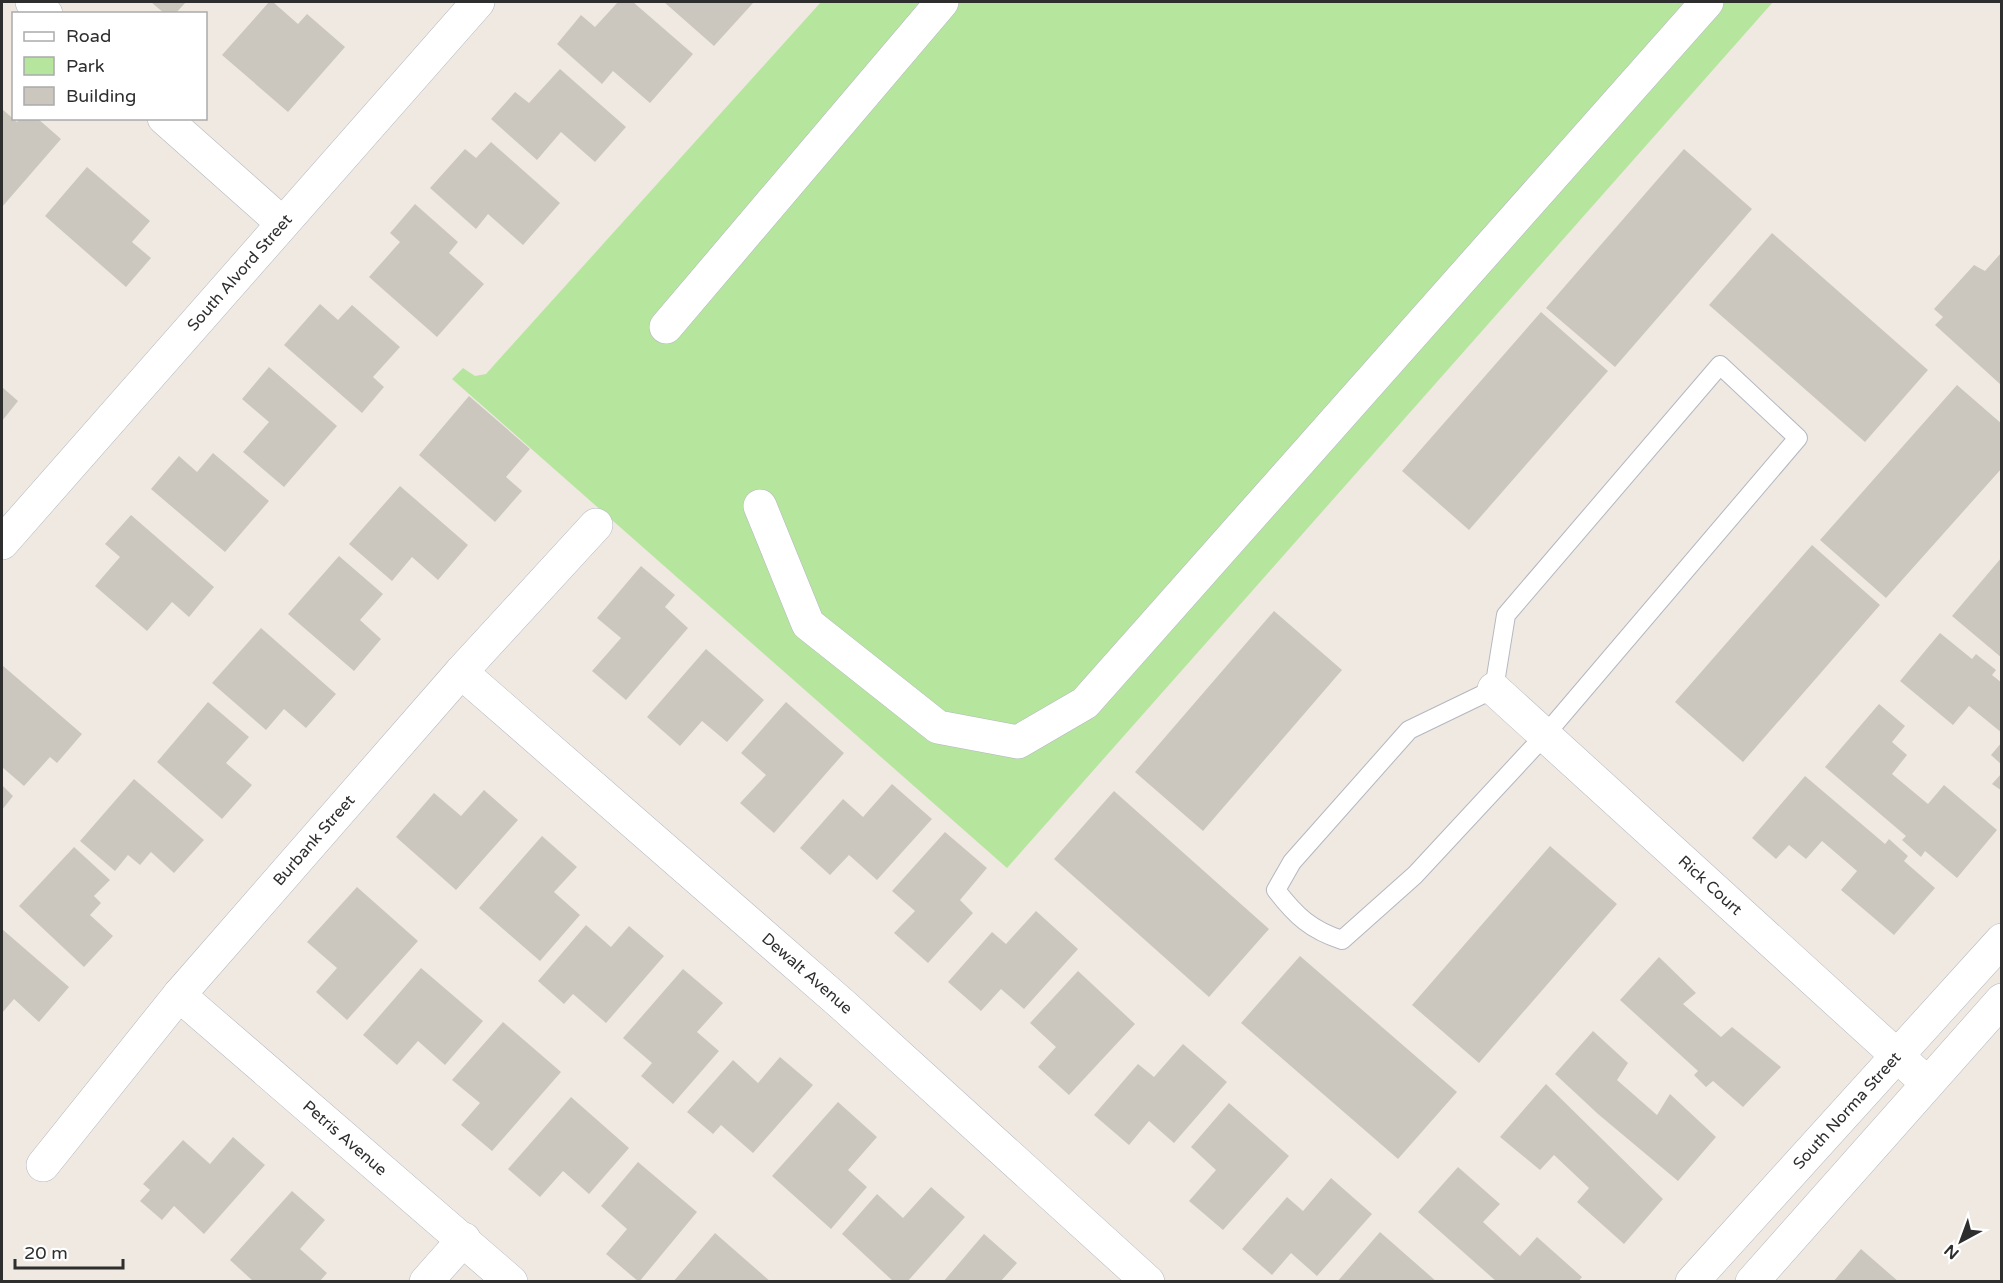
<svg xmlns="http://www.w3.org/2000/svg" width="2003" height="1283" font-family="'Varela Round',sans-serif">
<rect width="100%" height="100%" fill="#efe9e1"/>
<!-- green -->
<path fill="#b6e59e" d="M821,2H1773L1007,868L452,379L463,368L475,376L486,374Z"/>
<!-- building -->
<path fill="#cbc7bf" d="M151,2H186L175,14H165Z
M269,2H273L298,24L307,14L345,47L288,112L222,55Z
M618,2H633L693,54L650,103L613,71L602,84L557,44L581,15L595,27Z
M664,2H754L714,46Z
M560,69L626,127L595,162L561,132L537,160L491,119L515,92L529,103Z
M2,109L17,122L20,118H37L61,139L2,207Z
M491,142L560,203L523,245L488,214L476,229L430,188L465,149L476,158Z
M1684,149L1752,209L1615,367L1546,308Z
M87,167L150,221L132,242L151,258L126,287L45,216Z
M415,204L458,242L449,253L484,284L437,337L369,277L400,242L390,233Z
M1772,233L1928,370L1865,442L1709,305Z
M2002,252V382L2000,384L1935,325L1943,317L1934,309L1974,265L1985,271Z
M320,304L338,320L352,305L400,347L373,377L384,387L362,413L284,345Z
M1541,312L1608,371L1469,530L1402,471Z
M269,367L337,426L284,487L243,452L269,422L242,399Z
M1957,385L2002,424V468L1886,598L1820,540Z
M2,387L18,401L2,421Z
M469,396L530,449L506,477L522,491L495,522L419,455Z
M213,453L269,501L225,552L151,489L179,456L197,472Z
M400,486L468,545L438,580L412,557L392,581L349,544Z
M131,515L214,587L189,617L172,602L147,631L95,586L120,557L105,544Z
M1812,545L1880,605L1743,762L1675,702Z
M339,556L383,594L360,620L381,639L354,671L288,614Z
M2002,557V658L1952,616Z
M641,566L675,595L665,607L688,628L626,700L592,671L621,638L597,618Z
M1274,611L1342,670L1203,831L1135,772Z
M261,628L336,694L306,728L284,709L266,730L212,683Z
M1940,633L1972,659L1976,654L1996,670L1992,675L2002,683V733L1969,706L1953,725L1900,681Z
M706,649L764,700L727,742L702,721L680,746L647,717Z
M2,665L82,734L57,763L50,757L24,786L2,767Z
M208,702L249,737L226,763L252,785L222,819L157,762Z
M786,702L844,753L774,833L740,803L766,775L741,753Z
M1879,704L1905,726L1892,742L1907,755L1892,774L1928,804L1944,785L1997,830L1957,878L1925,851L1921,857L1902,840L1906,836L1825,767Z
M2002,742V765L1991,755Z
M2002,773V791L1992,784Z
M1805,776L1885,844L1889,839L1908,856L1904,861L1935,888L1894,935L1841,890L1857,871L1822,841L1806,859L1789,845L1776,859L1752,838Z
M134,779L204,840L174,873L151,852L140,865L128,855L115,871L80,841Z
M892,784L932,819L877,880L849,855L830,875L800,848L843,799L863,817Z
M2,785L13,796L2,810Z
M484,790L518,820L456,890L396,837L434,793L461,816Z
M1114,791L1269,929L1209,997L1054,859Z
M945,832L987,868L960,900L973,913L928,963L894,933L915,911L892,891Z
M542,836L577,867L554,892L580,915L540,961L479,908Z
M1550,846L1617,904L1479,1063L1412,1005Z
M74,847L110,880L94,896L101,903L90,915L113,936L84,967L19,906Z
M357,887L418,941L347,1020L316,992L337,968L307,942Z
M1036,911L1078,949L1024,1009L1001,989L981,1011L948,982L992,932L1006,944Z
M586,925L611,947L629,926L664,956L606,1023L573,994L564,1004L538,981Z
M2,929L69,987L39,1022L14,999L2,1013Z
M1300,956L1457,1092L1398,1159L1241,1023Z
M1659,957L1696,993L1683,1004L1721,1037L1732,1027L1781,1067L1743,1107L1713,1081L1706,1087L1694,1075L1698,1071L1620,1000Z
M421,968L483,1021L445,1065L418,1041L397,1065L363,1035Z
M683,969L723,1003L697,1032L719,1051L673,1104L641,1076L652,1063L623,1038Z
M1078,971L1135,1024L1069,1095L1038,1067L1056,1047L1030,1023Z
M503,1022L561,1072L492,1151L461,1125L480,1103L452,1080Z
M1593,1031L1628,1063L1617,1080L1657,1115L1670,1094L1716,1137L1678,1181L1598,1114L1555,1074Z
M1183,1044L1227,1082L1174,1143L1149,1121L1129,1145L1094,1115L1138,1064L1154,1077Z
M780,1057L813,1085L753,1153L721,1125L713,1134L687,1112L733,1060L758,1083Z
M1546,1084L1663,1199L1624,1244L1577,1202L1589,1188L1554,1155L1540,1170L1500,1137Z
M571,1097L629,1148L589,1194L563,1171L540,1197L508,1169Z
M838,1102L877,1137L848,1170L867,1187L831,1229L772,1176Z
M1229,1103L1289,1156L1223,1230L1189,1201L1216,1170L1191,1147Z
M233,1137L265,1165L204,1234L174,1206L162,1220L140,1201L150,1190L143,1184L183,1140L210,1164Z
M638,1162L697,1212L639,1282L606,1254L627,1229L601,1206Z
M1458,1167L1500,1204L1483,1222L1520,1256L1537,1237L1582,1277L1578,1282H1497L1418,1212Z
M1331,1178L1372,1214L1317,1276L1291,1253L1272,1275L1242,1249L1287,1197L1303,1211Z
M931,1187L965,1217L907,1282H894L842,1234L877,1194L903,1218Z
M292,1191L325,1220L300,1249L327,1273L319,1282H254L230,1260Z
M1380,1232L1437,1282H1337Z
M715,1233L771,1282H673Z
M984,1234L1017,1263L1000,1282H943Z
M1861,1249L1899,1282H1833Z"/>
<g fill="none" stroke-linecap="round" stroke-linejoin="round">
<!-- service casing -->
<g stroke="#b4b7c1" stroke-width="20">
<path id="service" d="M1720,365L1798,438L1545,735L1415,875L1342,940C1311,930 1296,916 1276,890L1292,862L1409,730L1494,689L1506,615Z"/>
</g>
<!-- minor casing -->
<g stroke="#b4b7c1" stroke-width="34">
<g id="minor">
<path d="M32,2L46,14"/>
<path d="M164,118L281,222"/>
<path d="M666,327L942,2"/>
<path d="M760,506L808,624L938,727L1018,742L1085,703L1707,2"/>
<path id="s1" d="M2,543L478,2"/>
<path id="s2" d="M461,672L843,1005L1148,1282"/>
<path id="s3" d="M1494,689L1927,1083"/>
<path id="s4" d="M179,995L511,1282"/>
<path id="s5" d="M43,1165L179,995L461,672L596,525"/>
<path d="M426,1282L464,1239"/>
</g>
</g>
<!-- tertiary casing -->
<g stroke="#b4b7c1" stroke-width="34">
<g id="tertiary">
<path id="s6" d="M1692,1282L2002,940"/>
<path d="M1752,1282L2002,1000"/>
</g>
</g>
<!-- service -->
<use href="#service" stroke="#fff" stroke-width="18"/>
<!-- minor -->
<use href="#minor" stroke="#fff" stroke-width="33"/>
<!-- tertiary -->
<use href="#tertiary" stroke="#fff" stroke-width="33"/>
</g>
<g text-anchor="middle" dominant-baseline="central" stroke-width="6" stroke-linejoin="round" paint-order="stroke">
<!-- street labels -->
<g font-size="16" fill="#2e2e2e" stroke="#fff">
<text stroke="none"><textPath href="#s1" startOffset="360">South Alvord Street</textPath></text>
<text stroke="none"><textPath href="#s5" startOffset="423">Burbank Street</textPath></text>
<text stroke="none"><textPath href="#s3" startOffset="292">Rick Court</textPath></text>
<text stroke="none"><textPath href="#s2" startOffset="459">Dewalt Avenue</textPath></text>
<text stroke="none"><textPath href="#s6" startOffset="231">South Norma Street</textPath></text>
<text stroke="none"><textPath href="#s4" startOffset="219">Petris Avenue</textPath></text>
</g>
</g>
<!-- border -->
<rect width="2003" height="1283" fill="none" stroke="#2e2e2e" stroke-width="6"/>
<!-- legend -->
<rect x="12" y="12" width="195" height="108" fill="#ffffff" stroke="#ababab" stroke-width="1.5"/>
<rect x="24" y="32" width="30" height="9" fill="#ffffff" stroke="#ababab" stroke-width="1.5"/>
<text x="66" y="42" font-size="18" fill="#2e2e2e">Road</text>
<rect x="24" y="57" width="30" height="18" fill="#b6e59e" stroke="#ababab" stroke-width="1.5"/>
<text x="66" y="72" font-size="18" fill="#2e2e2e">Park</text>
<rect x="24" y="87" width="30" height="18" fill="#cbc7bf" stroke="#ababab" stroke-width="1.5"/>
<text x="66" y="102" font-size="18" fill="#2e2e2e">Building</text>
<!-- north arrow -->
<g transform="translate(1961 1241) rotate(221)" stroke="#ffffff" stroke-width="4.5" paint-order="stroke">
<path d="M0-4.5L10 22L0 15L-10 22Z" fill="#2e2e2e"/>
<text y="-9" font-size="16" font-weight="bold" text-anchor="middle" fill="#2e2e2e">N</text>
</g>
<!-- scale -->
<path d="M15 1259v9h108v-9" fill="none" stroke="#2e2e2e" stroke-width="3"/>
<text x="24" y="1259" font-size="18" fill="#2e2e2e" stroke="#ffffff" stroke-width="4.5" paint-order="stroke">20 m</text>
</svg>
